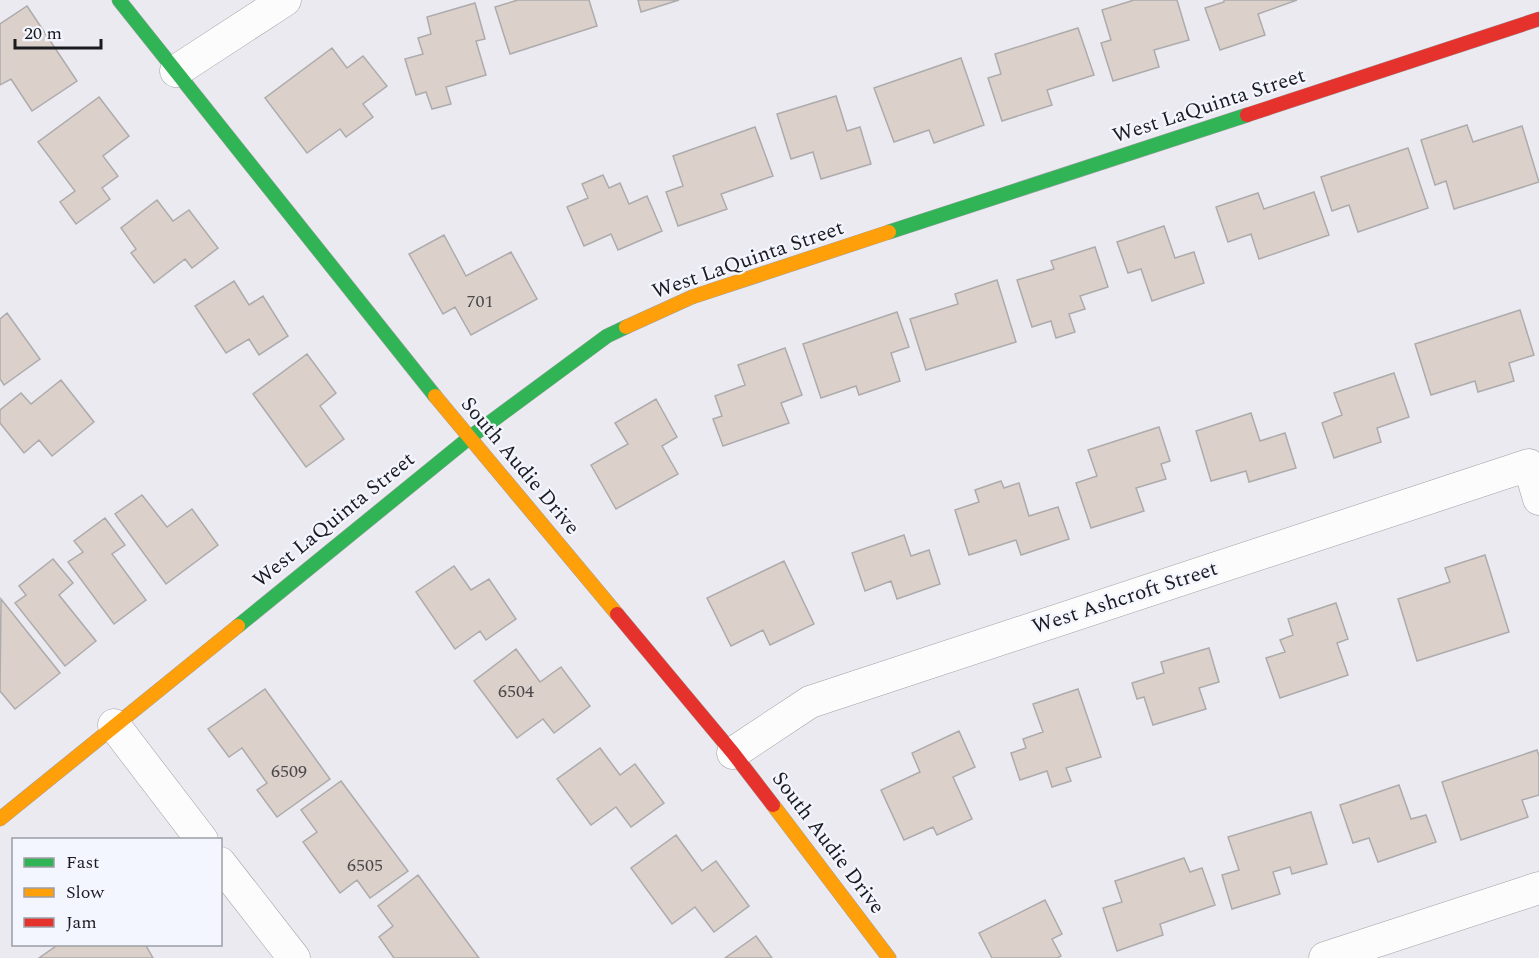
<svg xmlns="http://www.w3.org/2000/svg" width="1539" height="958" font-family="Spectral,serif">
<rect width="100%" height="100%" fill="#eaeaf0"/>
<!-- building -->
<path fill="#dbd0ca" stroke="#adabac" stroke-width="1.5" d="M518,0H589L597,26L510,54L495,7Z
M638,0H679L641,12Z
M1134,0H1177L1189,40L1154,50L1159,67L1113,81L1101,43L1111,40L1102,10Z
M1224,0H1297L1258,14L1265,35L1220,50L1205,8L1224,2Z
M475,3L485,39L476,41L486,75L446,87L451,104L432,109L426,92L416,95L405,59L423,54L418,38L431,34L427,17Z
M27,6L77,81L32,111L11,79L0,85V24Z
M1078,28L1094,75L1047,90L1052,105L1002,121L988,78L1001,74L995,54Z
M332,48L347,68L363,56L387,86L363,104L373,117L346,137L340,129L307,153L265,98Z
M961,58L984,125L934,143L929,130L894,142L874,88Z
M836,96L847,131L860,127L871,164L821,179L813,152L791,159L777,114Z
M99,97L129,136L103,156L118,176L102,188L110,199L76,224L60,202L75,191L38,142Z
M1467,125L1473,142L1522,126L1539,182L1454,209L1446,181L1435,185L1421,140Z
M755,127L773,176L721,194L727,209L678,226L666,192L683,186L673,156Z
M1408,148L1428,208L1358,232L1349,205L1332,211L1321,177Z
M603,175L609,188L620,183L629,204L647,196L662,231L618,250L611,234L584,246L567,207L588,198L582,184Z
M1314,192L1329,235L1259,259L1251,234L1228,242L1216,207L1258,193L1264,209Z
M157,200L173,221L189,210L218,248L192,268L185,259L154,283L131,253L136,249L121,228Z
M1164,226L1175,258L1194,252L1204,283L1152,301L1141,269L1128,273L1117,242Z
M444,235L466,276L511,252L537,299L471,335L455,307L443,314L409,254Z
M1095,247L1108,287L1080,296L1085,309L1069,314L1075,332L1056,338L1051,321L1032,327L1017,280L1054,269L1051,261Z
M997,280L1016,342L926,370L910,319L958,304L955,294Z
M234,281L249,305L263,296L288,336L259,355L249,339L226,353L195,306Z
M1520,310L1534,355L1509,363L1514,381L1478,392L1475,381L1431,395L1415,344Z
M897,312L909,347L891,353L900,381L859,395L856,386L821,398L803,344Z
M7,313L40,359L4,385L0,379V319Z
M785,348L802,395L781,403L789,423L723,446L713,419L722,416L715,396L745,385L738,365Z
M307,354L336,393L320,406L344,439L306,467L253,394Z
M1394,373L1409,417L1377,428L1381,442L1334,458L1322,423L1342,415L1334,393Z
M61,380L94,422L52,456L39,440L24,453L0,423V410L21,393L31,404Z
M656,399L677,437L662,446L678,474L616,509L591,465L628,444L615,423Z
M1251,413L1260,441L1285,433L1296,468L1249,482L1246,471L1211,481L1196,431Z
M1159,427L1170,461L1161,464L1166,479L1136,488L1144,511L1091,528L1076,483L1097,476L1088,450Z
M1001,481L1004,488L1019,483L1029,516L1058,507L1069,539L1021,555L1016,540L969,555L955,510L979,502L975,490Z
M142,495L167,527L192,509L218,545L166,584L115,514Z
M105,518L125,545L112,554L146,600L114,624L68,562L83,552L74,541Z
M904,535L911,556L929,550L940,584L897,599L891,581L865,591L852,553Z
M1485,555L1509,632L1417,661L1398,599L1450,582L1445,568Z
M53,559L73,583L59,595L96,641L65,666L15,603L26,595L19,586Z
M784,561L814,624L770,645L763,630L731,646L707,598Z
M454,566L471,590L489,579L516,619L486,640L480,631L455,649L416,592Z
M1,599L60,673L15,709L0,691Z
M1336,603L1348,639L1337,643L1348,675L1280,698L1266,658L1285,652L1280,640L1293,635L1288,619Z
M1209,648L1219,682L1199,688L1206,709L1153,725L1144,697L1137,699L1132,683L1164,673L1161,662Z
M516,649L540,682L561,667L590,706L554,733L543,719L517,738L474,681Z
M265,689L330,779L277,817L257,790L267,783L242,748L229,757L208,729Z
M1078,689L1101,757L1066,768L1071,781L1052,787L1047,771L1020,780L1011,753L1026,748L1023,739L1043,732L1033,704Z
M959,731L975,767L953,777L972,819L937,835L933,827L904,840L881,790L920,772L912,753Z
M600,748L620,775L635,764L664,803L631,827L616,807L591,825L557,779Z
M1537,750L1539,756V795L1522,800L1528,817L1461,840L1442,782Z
M341,781L408,871L370,898L357,880L340,893L303,842L317,832L301,810Z
M1399,785L1411,819L1426,815L1436,842L1378,862L1369,838L1353,843L1340,805Z
M1311,812L1327,864L1292,874L1290,867L1273,872L1280,894L1232,909L1222,875L1239,870L1228,837Z
M676,835L702,871L716,861L749,906L714,932L695,907L672,924L631,868Z
M1184,858L1190,872L1202,868L1215,905L1160,924L1163,935L1117,951L1103,908L1122,902L1115,881Z
M418,875L479,958H394L379,937L393,926L378,906Z
M1045,900L1062,934L1052,939L1061,956L1057,958H992L979,933Z
M756,936L772,958H725Z
M59,944H145L153,958H39Z"/>
<g fill="none" stroke-linecap="round" stroke-linejoin="round">
<!-- street casing -->
<g stroke="#9fa0a4" stroke-width="33">
<path id="street" d="M176,71L285,0
M114,725L202,840
M733,753L810,702L1529,465L1539,499
M220,863L294,958
M1325,958L1539,888"/>
</g>
<!-- fast casing -->
<g stroke="#9fa0a4" stroke-width="15">
<path id="fast" d="M119,0L435,396
M889,232L1247,115
M238,626L469,438L607,336L626,327"/>
</g>
<!-- slow casing -->
<g stroke="#9fa0a4" stroke-width="15">
<path id="slow" d="M626,327L692,297L889,232
M435,396L617,614
M773,805L889,958
M0,819L238,626"/>
</g>
<!-- jam casing -->
<g stroke="#9fa0a4" stroke-width="15">
<path id="jam" d="M1247,115L1539,19
M617,614L733,753L773,805"/>
</g>
<!-- street -->
<use href="#street" stroke="#fcfcfd" stroke-width="32"/>
<!-- fast -->
<use href="#fast" stroke="#30b455" stroke-width="14"/>
<!-- slow -->
<use href="#slow" stroke="#ff9f0a" stroke-width="14"/>
<!-- jam -->
<use href="#jam" stroke="#e5322d" stroke-width="14"/>
</g>
<g text-anchor="middle" dominant-baseline="central" stroke-width="4.5" stroke-linejoin="round" paint-order="stroke">
<!-- number labels -->
<g font-size="18" fill="#4a484a">
<text x="480" y="301">701</text>
<text x="516" y="691">6504</text>
<text x="289" y="771">6509</text>
<text x="365" y="865">6505</text>
</g>
<!-- street labels -->
<g font-size="21" fill="#1a1b1f" stroke="#f4f6ff">
<text transform="translate(1209 106) rotate(-18)">West LaQuinta Street</text>
<text transform="translate(748 260) rotate(-19)">West LaQuinta Street</text>
<text transform="translate(520 466) rotate(50)">South Audie Drive</text>
<text transform="translate(334 520) rotate(-39)">West LaQuinta Street</text>
<text transform="translate(1125 598) rotate(-18)">West Ashcroft Street</text>
<text transform="translate(828 843) rotate(53)">South Audie Drive</text>
</g>
</g>
<!-- legend -->
<rect x="12" y="838" width="210" height="108" fill="#f4f6ff" stroke="#9d9ea5" stroke-width="1.5"/>
<rect x="24" y="858" width="30" height="9" fill="#30b455" stroke="#9d9ea5" stroke-width="1.5"/>
<text x="66" y="868" font-size="18" fill="#1a1b1f">Fast</text>
<rect x="24" y="888" width="30" height="9" fill="#ff9f0a" stroke="#9d9ea5" stroke-width="1.5"/>
<text x="66" y="898" font-size="18" fill="#1a1b1f">Slow</text>
<rect x="24" y="918" width="30" height="9" fill="#e5322d" stroke="#9d9ea5" stroke-width="1.5"/>
<text x="66" y="928" font-size="18" fill="#1a1b1f">Jam</text>
<!-- scale -->
<path d="M15 39v9h86v-9" fill="none" stroke="#1a1b1f" stroke-width="3"/>
<text x="24" y="39" font-size="18" fill="#1a1b1f" stroke="#f4f6ff" stroke-width="4.5" paint-order="stroke">20 m</text>
</svg>
